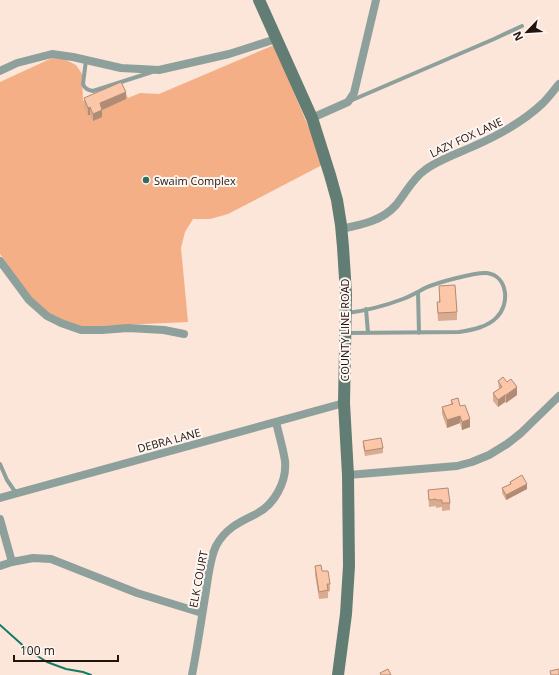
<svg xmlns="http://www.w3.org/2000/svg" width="559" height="675" font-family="'Open Sans',sans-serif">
<rect width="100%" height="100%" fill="#fce5d9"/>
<!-- green -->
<path fill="#f4af86" d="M274,45L324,164L228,214L210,219H193L185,232L181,248L188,322L79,327L54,319L30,298L0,254V82L52,58L64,59L76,65L82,74L83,101H89L123,86L128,98L140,93L159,94Z"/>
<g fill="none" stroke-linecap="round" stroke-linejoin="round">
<!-- stream -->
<path stroke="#117c66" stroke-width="2" d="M0,625L28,650L47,662L66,669L83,672L91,675"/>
<!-- lane -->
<path stroke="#8ea09b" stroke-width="4" d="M86,60L83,84C85,89 88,90 93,91L152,72
M350,101L494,39L522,26
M418,292L419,333
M366,309L368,333
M347,313C364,311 387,305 403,299C411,296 418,292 425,288C436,283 475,272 487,273C508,276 510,304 497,317C488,327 472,330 459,332L347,333
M0,464L7,480L16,493"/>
<!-- street -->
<path stroke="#8ea09b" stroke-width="8" d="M0,71L17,63L52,54L73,57L121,68L159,70L229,54L276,39
M312,118L348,102L354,93L376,0
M341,229C361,225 382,221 396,205C406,193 412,179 425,170C438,160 459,153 474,146C499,135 523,122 543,103C549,97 554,90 559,84
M0,261L29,300L47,316L61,323L81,330H102L128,328L164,330L184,334
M348,475L457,466L472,462L489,455L507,444L521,433L559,396
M0,498L344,403
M0,519L12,562L0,566
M12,562L33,558L51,559L137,593L202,613
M192,675C197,649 201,623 205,597C208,580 209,561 216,546C225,529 239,522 256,514C274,505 287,482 285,461C283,448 279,435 276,422"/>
<!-- secondary -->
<path stroke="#617d74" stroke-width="12" d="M259,0L312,118L330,175L337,200L341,225L343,247L346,294L344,403L348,475L349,566L346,614L338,675"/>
</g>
<!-- wall -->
<path fill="#d9ab90" d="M84,98L126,99L102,109V117L93,121L90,115H88L84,106Z
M439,286L457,312V320L438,321L437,302H439Z
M498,381L517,395L506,403L505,402L498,407L493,401V393L499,389Z
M451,400L460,406L470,427L462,430L460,423L447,428L442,414V407L451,404Z
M363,441L383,448V453L365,456L363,446Z
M510,482L527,489L506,500L502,493V488L510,484Z
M428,490L450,503V510L442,511V507L436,508V506L429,507Z
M315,566L322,571L330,584V591L328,592V598L319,599L315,574Z"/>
<!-- shaded-wall -->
<path fill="#b08b76" d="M126,92V99L100,111V103Z
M90,107V115H88V108Z
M102,110V117L93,121V114Z
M517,387V395L506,403V395Z
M505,395V402L498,407V400Z
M460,416V423L447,428V420Z
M470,419V427L462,430V422Z
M527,484V489L506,500V495Z"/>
<!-- building -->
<path fill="#fcc7a8" stroke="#b08b76" d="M121,82L126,92L100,103L102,110L93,114L90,107L88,108L84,98Z
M455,285L457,312L438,313L437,302H440L439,286Z
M503,377L507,382L511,379L517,387L506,395H505L498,400L493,393L502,387L498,381Z
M458,398L460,406L465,405L470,419L462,422L460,416L447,420L442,407L453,404L451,400Z
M381,438L383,448L365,451L363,441Z
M522,475L527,484L506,495L502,488L511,484L510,482Z
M448,488L450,503H442V500H436V499L429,500L428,490Z
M321,565L322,571H328L330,584H327L328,590L319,592L315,566Z
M388,669L391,675H381L380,673Z
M559,669V675H551L550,671Z"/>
<!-- markers -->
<circle fill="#2c6d5d" stroke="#fef6f2" stroke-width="1.5" cx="146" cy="180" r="4"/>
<g text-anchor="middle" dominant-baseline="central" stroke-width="4" stroke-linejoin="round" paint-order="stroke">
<!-- street labels -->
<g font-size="11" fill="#21140d" stroke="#fef6f2">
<text transform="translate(466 137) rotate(-25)">LAZY FOX LANE</text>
<text transform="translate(344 330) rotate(-90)">COUNTY LINE ROAD</text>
<text transform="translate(169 440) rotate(-15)">DEBRA LANE</text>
<text transform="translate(198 579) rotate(-79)">ELK COURT</text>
</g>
<!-- poi labels -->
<g font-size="11" fill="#21140d" stroke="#fef6f2" text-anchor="start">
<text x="154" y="180">Swaim Complex</text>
</g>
</g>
<!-- north arrow -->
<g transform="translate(527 32) rotate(245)" stroke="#fef6f2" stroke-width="3" paint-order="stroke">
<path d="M0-3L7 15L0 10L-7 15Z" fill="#21140d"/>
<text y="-6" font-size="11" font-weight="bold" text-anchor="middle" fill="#21140d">N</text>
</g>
<!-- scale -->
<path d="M14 655v6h104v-6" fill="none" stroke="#21140d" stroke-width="2"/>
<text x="20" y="655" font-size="12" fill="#21140d" stroke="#fef6f2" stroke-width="3" paint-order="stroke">100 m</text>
</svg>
